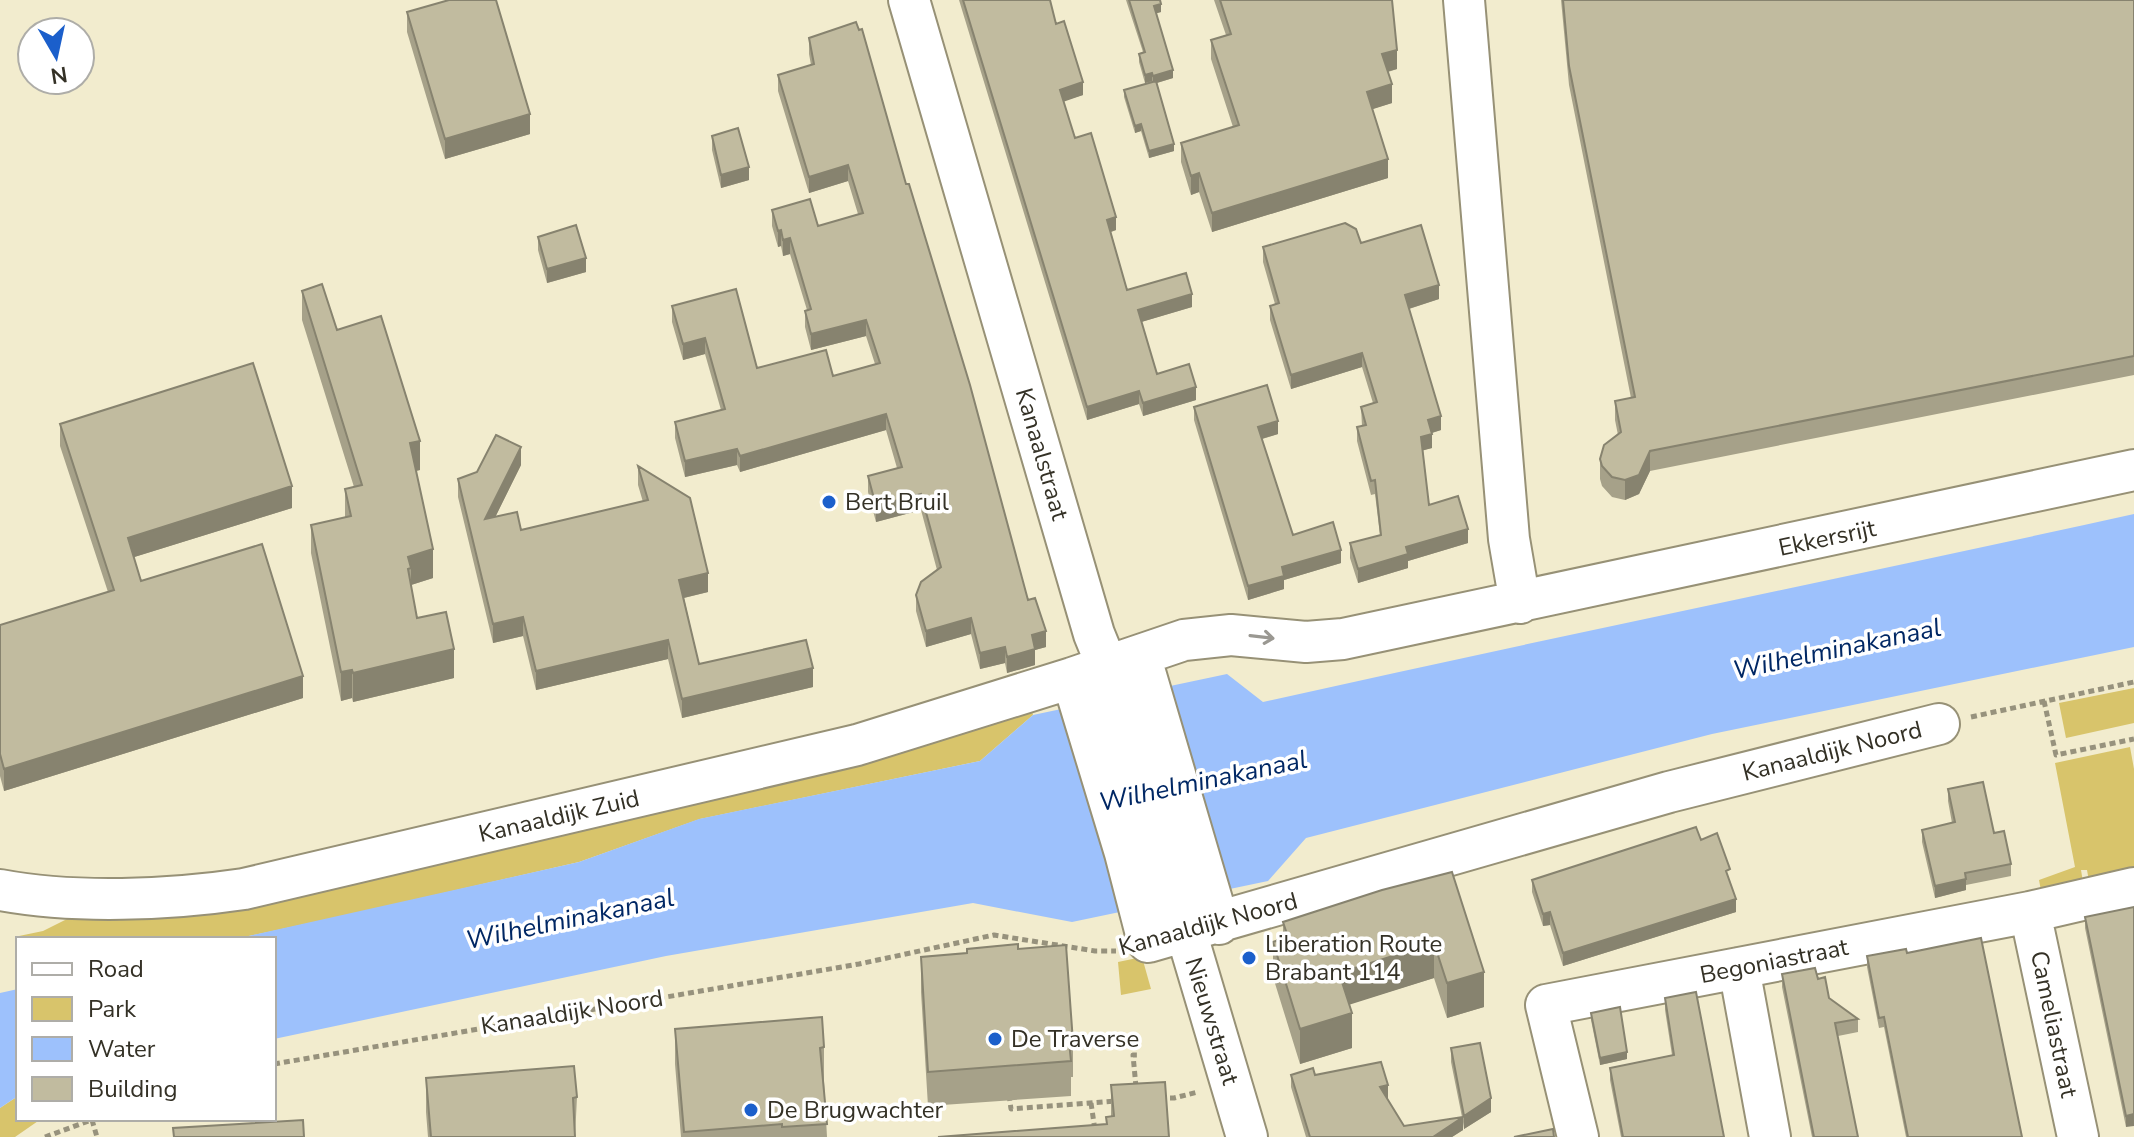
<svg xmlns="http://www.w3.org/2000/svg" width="2134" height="1137" font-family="'Nunito Sans',sans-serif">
<rect width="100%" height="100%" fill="#f2ecce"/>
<!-- green -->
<path fill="#d8c46b" d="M2134,688V723L2066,738L2059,703Z
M1029,699L1033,715L980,761L700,819L579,862L352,914L235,939H19V936L43,931L71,917Z
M2130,747L2134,769V878L2090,887L2087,870H2081L2084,888L2042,896L2039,880L2075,867L2055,763Z
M1142,957L1151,989L1121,995L1118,962Z
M18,1096V1119H41L15,1137H0V1108Z"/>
<!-- water -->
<path fill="#9dc1fc" d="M2134,514V647L1712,734L1306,838L1268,881L1072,922L973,903L666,956L274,1039V939H235L579,862L699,819L980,761L1033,715L1227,674L1263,702C1553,637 1844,578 2134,514Z
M18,989V1096L0,1108V993Z"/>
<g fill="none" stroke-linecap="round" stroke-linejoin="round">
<!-- minor casing -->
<g stroke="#979176" stroke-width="44">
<path id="minor" d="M909,0L1094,634L1107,666L1247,1137
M1464,0L1509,539L1520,603
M1140,655L1219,924
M1072,678L1125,853L1148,942L1669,792L1939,724
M0,890C74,904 170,900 244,889L857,745L1072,678L1184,640L1231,635L1306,642L1343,639L2134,470
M2030,912L2078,1137
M1739,968L1770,1137
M1578,1137L1546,1005L2030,912L2134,888"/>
</g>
<!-- path -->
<path stroke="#97927d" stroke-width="5" stroke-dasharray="6 4" stroke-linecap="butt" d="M2044,701L2056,755L2134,739
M1971,717L2134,682
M274,1064L859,964L994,935L1095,951H1116
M1136,1087L1133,1055H1140
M1009,1095L1011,1109L1115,1101
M1160,1098H1174L1198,1092
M1091,1103L1096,1137
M92,1120L97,1137
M45,1137L94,1119"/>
<!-- minor -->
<use href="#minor" stroke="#fff" stroke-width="40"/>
</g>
<!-- wall -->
<path fill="#a6a189" d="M959,0H1050L1056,24L1083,95L1063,101L1075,138L1116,230L1111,232L1127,290L1192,307L1141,322L1157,374L1196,400L1143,416L1139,404L1087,420Z
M1126,0H1160L1161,12L1156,13L1173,78L1157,83L1174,151L1149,158L1141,131L1135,133L1124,97V90L1153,82L1145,83L1139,62V54L1143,52Z
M1214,0H1392L1397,69L1388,72L1392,103L1372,109L1388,178L1212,232L1199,192L1191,195L1181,162V143L1233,127L1211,59V40L1226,35Z
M1561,0H2134V375L1650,471L1639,494L1625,500L1612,497L1602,486L1600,479V459L1618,435L1615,420V401L1631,398L1569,85Z
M407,12L530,134L445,159L407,32Z
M809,38L1046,647L1035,650V665L1007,673L1005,663L980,669L971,634L926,647L916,611V595L937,570L921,510L876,522L868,492V476L897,468L886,430L740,472L737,465L685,477L675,438V422L721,410L705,354L683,360L672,322V306L757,368L833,376L875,364L866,336L811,350L805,327V311L807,310L790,254L783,256L781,246L778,247L772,226V210L818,226L858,214L848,181L809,193L778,91V75L811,65L809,54Z
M712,136L749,180L721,188L712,150Z
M538,237L586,272L547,283L538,250Z
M1361,243L1439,299L1409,309L1441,430L1432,433V448L1423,450L1429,505L1468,543L1408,561V568L1358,583L1350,558V543L1380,535L1375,494L1371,495L1357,441V427L1362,426L1361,407L1373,403L1362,367L1291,389L1270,320V306L1275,304L1263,262V247Z
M302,291L337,330L420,470L416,471L433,578L411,585L417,618L454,678L353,702L352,698L341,701L311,553V525L345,518V489L354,487L302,320Z
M1194,407L1278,434L1262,439L1293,535L1341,563L1284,580V589L1248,600L1194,420Z
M60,424L292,508L134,557L141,581L303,698L4,791L0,776V625L108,592L60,446Z
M521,465L495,517L521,530L643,502L638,485V466L708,592L684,598L699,664L813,687L682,718L668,659L536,690L523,636L493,643L458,497V479Z
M1948,789L1994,833L2011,864V876L1966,885V890L1935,898L1922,842V830L1952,823L1948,801Z
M1701,840L1730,881L1736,912L1563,966L1550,925L1543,926L1532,892V880Z
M1452,872L1484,1007L1447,1018L1434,978L1349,1004L1352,1048L1300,1064L1273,977V942L1283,938V922Z
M2134,907L2126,1127L2085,928V917Z
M1018,949L1073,1042V1077H1071V1096L928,1106L921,992V957Z
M1907,953L2022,1137H1906L1884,1027L1879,1028L1867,967V956Z
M1782,974L1818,979L1829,998L1858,1019V1032L1838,1036L1858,1137H1812L1782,987Z
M1665,998L1724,1137H1621L1610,1080V1068L1672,1055L1665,1010Z
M1591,1013L1627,1059L1600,1065L1591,1020Z
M675,1029L824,1047V1082L827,1137H681L675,1064Z
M1451,1048L1491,1112L1464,1129L1463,1122V1130L1452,1137H1306L1291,1087V1075H1315L1388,1098H1386L1404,1126L1462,1117L1451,1062Z
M426,1078L577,1097L575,1137H428L426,1112Z
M1111,1085L1169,1137L1106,1124L1111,1116Z"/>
<!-- shaded-wall -->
<path fill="#87836f" d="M1161,4V12L1154,14V6Z
M1397,50V69L1382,73V54Z
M1173,70V78L1153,84V76Z
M1152,73V81L1145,83V75Z
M1083,82V95L1060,103V90Z
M1392,84V103L1367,111V92Z
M530,114V134L445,159V139Z
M1141,124V131L1135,133V126Z
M1174,144V151L1149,158V151Z
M1388,159V178L1212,232V213Z
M848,165V181L809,193V177Z
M749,167V180L721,188V175Z
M1199,173V192L1191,195V176Z
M1116,217V230L1107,233V220Z
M781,230V246L778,247V231Z
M790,238V254L783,256V240Z
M586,258V272L547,283V269Z
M1439,285V299L1405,310V295Z
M1192,294V307L1138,323V310Z
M866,320V336L811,350V334Z
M705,338V354L683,360V344Z
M1362,353V367L1291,389V375Z
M1196,387V400L1143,416V403Z
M1139,391V404L1087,420V407Z
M886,414V430L740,472V456Z
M1441,416V430L1428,434V420Z
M1278,421V434L1258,440V427Z
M1432,434V448L1421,451V437Z
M420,441V470L410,472V443Z
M521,447V465L485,538V519Z
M737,449V465L685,477V461Z
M1650,451V471L1639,494L1625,500V480Z
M292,486V508L128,559V538Z
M921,494V510L876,522V506Z
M1468,529V543L1408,561V568L1358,583V569L1406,547Z
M433,549V578L411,585V568L408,557Z
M1341,550V563L1284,580V589L1248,600V586L1282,567Z
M708,573V592L679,599V580Z
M523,617V636L493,643V624Z
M971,618V634L926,647V631Z
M1046,631V647L1035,650V665L1007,673V657L1032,635Z
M668,640V659L536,690V671Z
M1005,647V663L980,669V653Z
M454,649V678L353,702V673Z
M813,668V687L682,718V699Z
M352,670V698L341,701V672Z
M303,676V698L4,791V769Z
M1966,879V890L1935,898V886Z
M1736,899V912L1563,966V953Z
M1550,912V925L1543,926V914Z
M1434,943V978L1339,1008V973Z
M1484,972V1007L1447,1018V983Z
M1352,1013V1048L1300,1064V1029Z
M1627,1052V1059L1600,1065V1058Z
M1388,1085V1098L1380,1100V1087Z
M1491,1098V1112L1464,1129V1116Z
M2134,1114V1126L2126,1127V1116Z
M1463,1117V1130L1452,1137H1433Z"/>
<!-- building -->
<path fill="#c1bb9f" stroke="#87836f" stroke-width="2" d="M449,0H496L530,114L445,139L407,12Z
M963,0H1050L1056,24L1064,21L1083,82L1060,90L1075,138L1091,133L1116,217L1107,220L1127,290L1186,273L1192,294L1138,310L1157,374L1189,364L1196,387L1143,403L1139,391L1087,407Z
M1129,0H1160L1161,4L1154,6L1173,70L1153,76L1152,73L1145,75L1139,54L1145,52Z
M1220,0H1392L1397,50L1382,54L1392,84L1367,92L1388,159L1212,213L1199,173L1191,176L1181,143L1239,125L1211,40L1231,34Z
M1563,0H2134V356L1650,451L1639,475L1625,480L1612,477L1602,466L1600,459L1604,445L1621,432L1615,401L1635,397L1569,66Z
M856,22L859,30L862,29L906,184H909L970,385L1028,600L1035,598L1046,631L1032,635L1035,649L1007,657L1005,647L980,653L971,618L926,631L916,595L921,582L941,567L921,494L876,506L868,476L902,467L886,414L740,456L737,449L685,461L675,422L725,409L705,338L683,344L672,306L736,289L757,368L826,350L833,376L880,363L866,320L811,334L805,311L811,309L790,238L783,240L781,230L778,231L772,210L810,199L818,226L863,213L848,165L809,177L778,75L814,64L809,38Z
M1156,81L1174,144L1149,151L1141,124L1135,126L1124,90Z
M738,128L749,167L721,175L712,136Z
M1345,223L1356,229L1361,243L1421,225L1439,285L1405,295L1441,416L1428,420L1432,434L1421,437L1429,505L1458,496L1468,529L1406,547L1408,554L1358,569L1350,543L1381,535L1375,480L1371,481L1357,427L1366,425L1361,407L1377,402L1362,353L1291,375L1270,306L1279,303L1263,247Z
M576,225L586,258L547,269L538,237Z
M322,284L337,330L381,316L420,441L410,443L433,549L408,557L411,568L408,569L417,618L446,612L454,649L353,673L352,670L341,672L311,525L351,516L345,489L362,485L302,291Z
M253,363L292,486L128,538L141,581L262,544L303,676L4,769L0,754V625L114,590L60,424Z
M1267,385L1278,421L1258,427L1293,535L1333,522L1341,550L1282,567L1284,576L1248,586L1194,407Z
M496,435L521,447L485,519L517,512L521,530L648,500L638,466L690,498L708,573L679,580L699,664L806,640L813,668L682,699L668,640L536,671L523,617L493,624L458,479L477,472Z
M1983,782L1994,833L2004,831L2011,864L1965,873L1966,879L1935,886L1922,830L1955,822L1948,789Z
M1696,827L1701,840L1717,833L1730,869L1726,871L1736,899L1563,953L1550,912L1543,914L1532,880Z
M1452,872L1484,972L1447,983L1434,943L1339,973L1352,1013L1300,1029L1273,942L1288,937L1283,922L1382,890Z
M2134,907V1114L2126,1116L2085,917Z
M1981,938L2022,1137H1908L1884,1017L1879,1018L1867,956L1906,949L1907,953Z
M1018,944V949L1066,945L1073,1042H1069L1071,1061L928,1072L921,957L967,953V949Z
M1815,968L1818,979L1825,977L1829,998L1858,1019L1835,1023L1858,1137H1814L1782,974Z
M1696,992L1724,1137H1623L1610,1068L1674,1055L1665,998Z
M1620,1007L1627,1052L1600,1058L1591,1013Z
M822,1017L824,1047L820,1048L827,1124L782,1127V1124L684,1132L675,1029Z
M1480,1043L1491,1098L1464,1116L1451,1048Z
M1381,1062L1388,1085L1380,1087L1404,1126L1463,1117L1433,1137H1310L1291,1075L1313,1068L1315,1075Z
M574,1066L577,1097L573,1098L575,1137H431L426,1078Z
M1165,1082L1169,1137H938L1107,1124L1106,1117L1114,1116L1111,1085Z
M303,1120L304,1137H174L173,1128Z
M1553,1129L1554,1137H1514Z"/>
<!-- one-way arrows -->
<defs><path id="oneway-shaft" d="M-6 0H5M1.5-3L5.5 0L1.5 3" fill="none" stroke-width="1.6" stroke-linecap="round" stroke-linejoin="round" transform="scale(2)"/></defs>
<use stroke="#9a9892" href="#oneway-shaft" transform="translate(1262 637) rotate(7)"/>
<!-- markers -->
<g fill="#1b5fcb" stroke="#fff" stroke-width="3">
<circle cx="829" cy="502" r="8"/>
<circle cx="1249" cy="958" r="8"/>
<circle cx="995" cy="1039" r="8"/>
<circle cx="751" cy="1110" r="8"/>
</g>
<g text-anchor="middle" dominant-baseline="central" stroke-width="7" stroke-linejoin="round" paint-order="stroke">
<!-- street labels -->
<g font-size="24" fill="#343126" stroke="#fff">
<text transform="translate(1042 454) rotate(74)">Kanaalstraat</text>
<text transform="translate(1827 538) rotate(-12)">Ekkersrijt</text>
<text transform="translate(1832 751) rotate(-14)">Kanaaldijk Noord</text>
<text transform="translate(559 816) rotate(-13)">Kanaaldijk Zuid</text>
<text transform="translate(1208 924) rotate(-15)">Kanaaldijk Noord</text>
<text transform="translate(1774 961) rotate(-11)">Begoniastraat</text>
<text transform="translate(572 1012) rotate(-9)">Kanaaldijk Noord</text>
<text transform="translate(1212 1021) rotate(73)">Nieuwstraat</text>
<text transform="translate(2054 1024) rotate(78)">Cameliastraat</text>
</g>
<!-- poi labels -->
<g font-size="24" fill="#343126" stroke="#fff" text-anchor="start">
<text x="845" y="502">Bert Bruil</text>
<text x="1265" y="944">Liberation Route<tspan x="1265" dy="28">Brabant 114</tspan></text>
<text x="1011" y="1039">De Traverse</text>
<text x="767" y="1110">De Brugwachter</text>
</g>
<!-- water labels -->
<g font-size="26" font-style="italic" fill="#002764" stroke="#fff">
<text transform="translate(1837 649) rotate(-12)">Wilhelminakanaal</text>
<text transform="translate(1203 781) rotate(-12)">Wilhelminakanaal</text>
<text transform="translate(570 919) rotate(-12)">Wilhelminakanaal</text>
</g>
</g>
<!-- legend -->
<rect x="16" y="937" width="260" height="184" fill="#ffffff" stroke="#aeada8" stroke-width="2"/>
<rect x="32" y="963" width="40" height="12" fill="#ffffff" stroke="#aeada8" stroke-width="2"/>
<text x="88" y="977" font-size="24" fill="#343126">Road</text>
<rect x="32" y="997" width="40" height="24" fill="#d8c46b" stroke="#aeada8" stroke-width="2"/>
<text x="88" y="1017" font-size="24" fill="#343126">Park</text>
<rect x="32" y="1037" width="40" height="24" fill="#9dc1fc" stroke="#aeada8" stroke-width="2"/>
<text x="88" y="1057" font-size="24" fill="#343126">Water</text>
<rect x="32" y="1077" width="40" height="24" fill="#c1bb9f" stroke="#aeada8" stroke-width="2"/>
<text x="88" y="1097" font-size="24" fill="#343126">Building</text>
<!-- north arrow -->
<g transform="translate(56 56) rotate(171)"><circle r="38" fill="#ffffff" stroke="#aeada8" stroke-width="2"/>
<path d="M0-6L14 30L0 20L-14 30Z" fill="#1b5fcb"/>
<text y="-12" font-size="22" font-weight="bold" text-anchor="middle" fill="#343126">N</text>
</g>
</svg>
